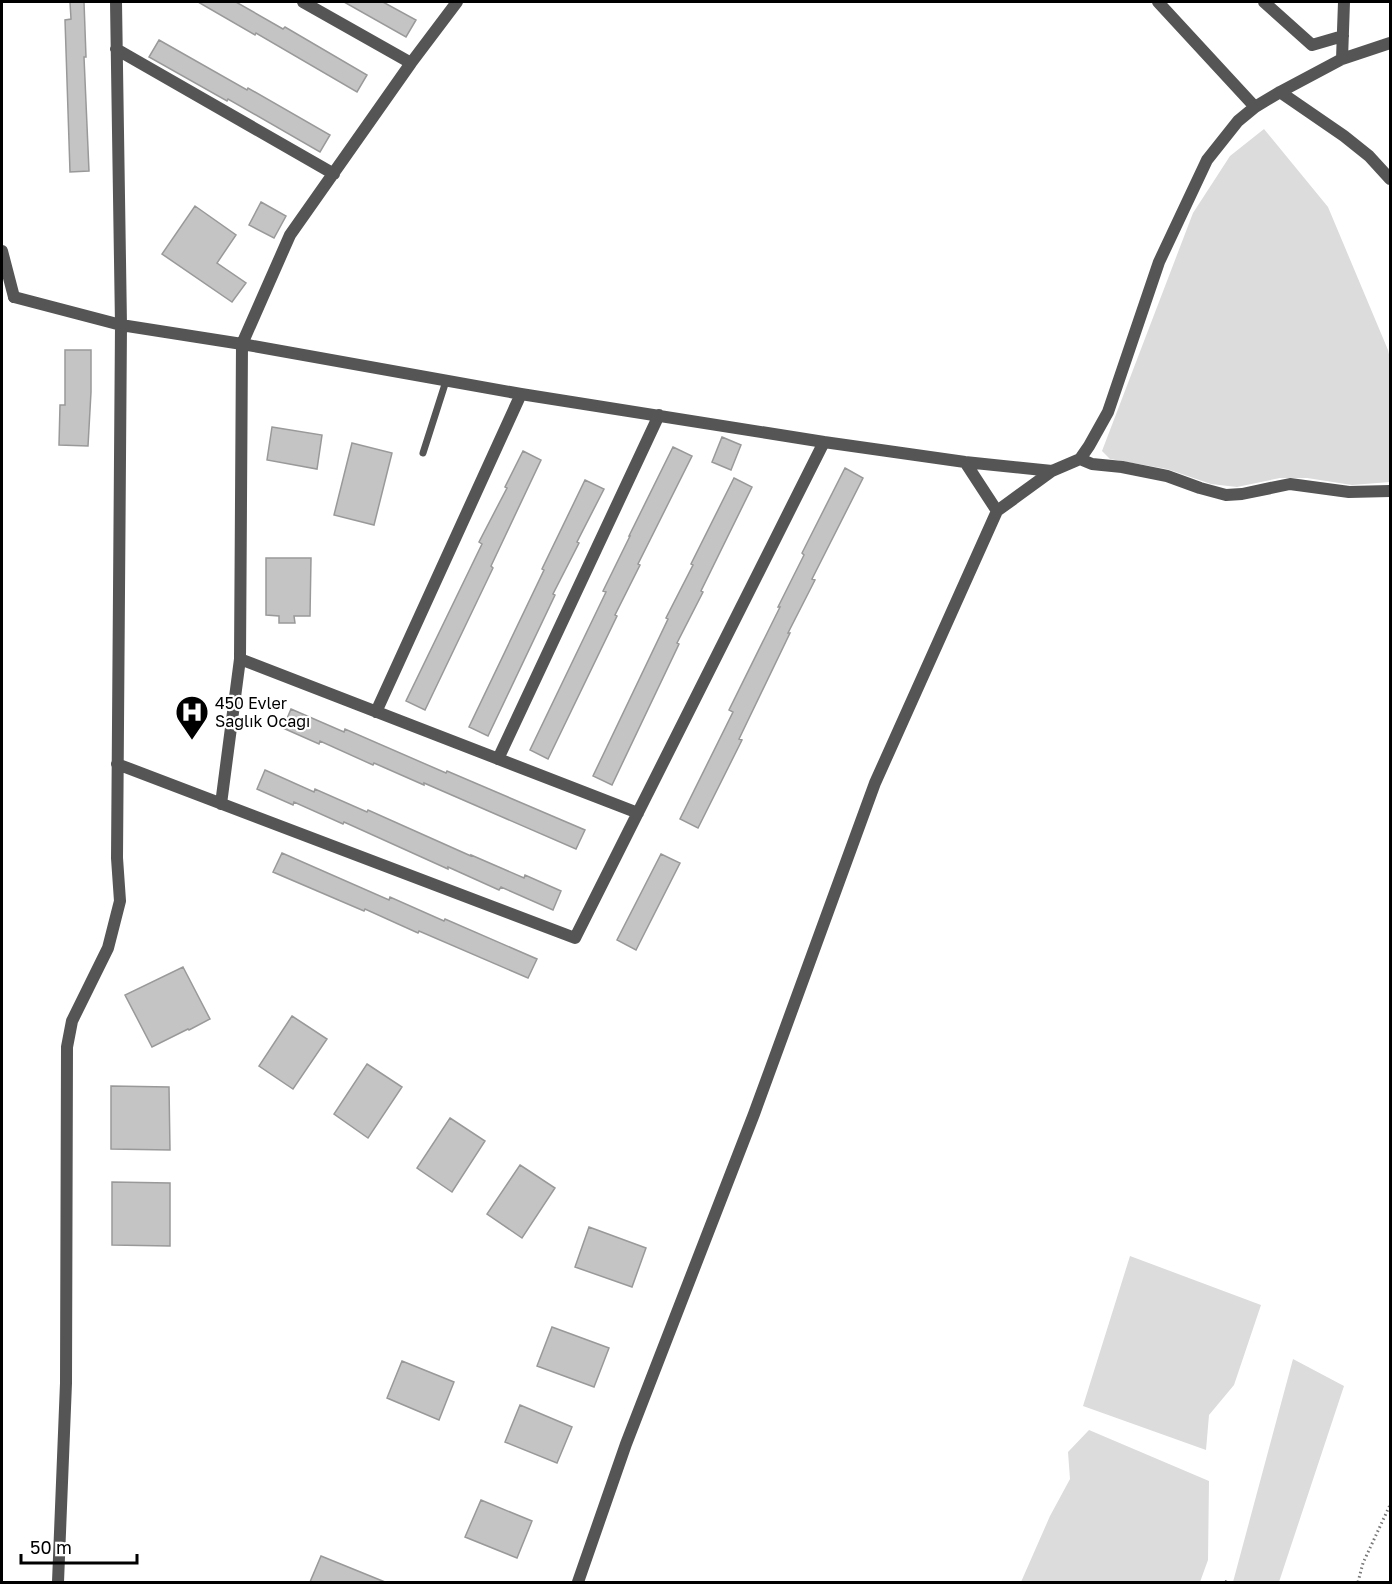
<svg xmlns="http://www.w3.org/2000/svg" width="1392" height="1584" font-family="'Golos Text',sans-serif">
<rect width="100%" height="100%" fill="#fff"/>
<!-- green -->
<path fill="#dcdcdc" d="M1264,129L1328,207L1388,350L1390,359V482L1352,485L1307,478H1280L1237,487L1211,484L1167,469L1110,459L1102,451L1193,213L1230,156Z
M1130,1256L1261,1305L1234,1385L1209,1415L1206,1450L1083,1406Z
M1293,1359L1344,1386L1279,1582H1233Z
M1089,1430L1209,1481L1208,1560L1200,1582H1021L1050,1516L1070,1479L1068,1452Z"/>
<!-- building -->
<path fill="#c4c4c4" stroke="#999" stroke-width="1.5" d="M70,2H84L86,57H84L89,171L70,172L65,20L71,19Z
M198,2H236L283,29L285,27L367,75L357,92L256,33L255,35Z
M344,2H383L416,20L406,37Z
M159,40L247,90L248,88L330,135L320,152L228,99L227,101L149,57Z
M261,202L286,216L274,238L249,225Z
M195,206L236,235L217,263L246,283L232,302L162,254Z
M65,350H91V392L88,446L59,445L60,405H65Z
M272,427L322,435L317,469L267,460Z
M722,437L741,445L731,470L712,462Z
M352,443L392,453L374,525L334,515Z
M673,447L692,456L638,564L640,565L615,615L617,616L548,759L530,750L606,592L603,591L630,536H629Z
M523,451L541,460L491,566L493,568L425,710L406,701L482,544L479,542L507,488L505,487Z
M845,468L863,478L812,579L815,580L788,633H790L739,739L742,740L698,828L680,819L733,712L729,710L780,607H778L804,555L802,553Z
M734,478L752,487L701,591L703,592L677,643L679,644L612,785L593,776L668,619L666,618L693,565L691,564Z
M585,480L604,489L577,542L579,543L553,594L555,595L488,736L469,727L544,570L542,569Z
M266,558H311L310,616H294L295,623H279V616L266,615Z
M291,709L344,732L345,729L446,773L447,771L585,830L576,849L424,783V785L374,763L373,765L320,741L319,744L283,728Z
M265,770L314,792L315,789L367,812L368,810L471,856V855L524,878L525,875L561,891L553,910L501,887L499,890L448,867V869L344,822L343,824L294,802L293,805L257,789Z
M282,853L389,900L390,897L444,921L445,919L537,959L528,978L419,931L418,933L365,909L364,911L273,872Z
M661,854L680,863L636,950L617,940Z
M183,967L210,1019L189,1030L188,1029L152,1047L125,995Z
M292,1016L327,1039L293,1089L259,1066Z
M367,1064L402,1087L368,1138L334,1114Z
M111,1086L169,1087L170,1150L111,1149Z
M450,1118L485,1141L452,1192L417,1168Z
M520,1165L555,1188L522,1238L487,1214Z
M112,1182L170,1183V1246L112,1245Z
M589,1227L646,1248L632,1287L575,1267Z
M552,1327L609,1348L594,1387L537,1366Z
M402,1361L454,1382L439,1420L387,1398Z
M520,1405L572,1427L557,1463L505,1442Z
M481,1500L532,1521L517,1558L465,1537Z
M321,1556L385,1582H310Z"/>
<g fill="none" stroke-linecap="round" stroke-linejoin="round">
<!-- path -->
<path stroke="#777" stroke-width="3" stroke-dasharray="1.5 3" stroke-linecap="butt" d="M1226,1582L1227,1580
M1358,1582L1363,1563L1390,1505"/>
<!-- service -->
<path stroke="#555" stroke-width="7" d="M423,453L446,381"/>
<!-- minor -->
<path stroke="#555" stroke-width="12" d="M303,2L411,63
M1158,2L1255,107
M1264,2L1312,45L1343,36
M116,49L334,174
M1342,59L1344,2
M1280,92L1344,136L1369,156L1390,179
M14,297L121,325L242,344L521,394L824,442L575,938L117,764
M824,442L965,462L1052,471L1080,459L1089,446L1108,412L1159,262L1207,160L1238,121L1255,107L1280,92L1342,59L1390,43
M1080,459L1092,464L1122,467L1167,476L1200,488L1226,495L1242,494L1290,484L1349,492L1390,491
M965,462L997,511
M240,659L638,813
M376,712L521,394
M498,759L659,415
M221,804L240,659L242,344L290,235L411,63L457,2
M58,1582L66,1383L67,1047L72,1021L108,948L120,901L117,858L121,325L116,2
M578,1582L626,1444L754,1114L875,783L997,511L1052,471"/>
<!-- tertiary -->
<path stroke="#555" stroke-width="12" d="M2,251L14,297"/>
</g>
<!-- icons -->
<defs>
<g id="hospital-pin" transform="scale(1.725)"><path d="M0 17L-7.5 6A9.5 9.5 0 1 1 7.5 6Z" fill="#000" stroke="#fff"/><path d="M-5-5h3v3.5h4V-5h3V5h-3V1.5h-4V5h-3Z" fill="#fff"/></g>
</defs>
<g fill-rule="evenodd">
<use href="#hospital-pin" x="192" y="712"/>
</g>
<g text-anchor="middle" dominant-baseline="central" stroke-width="4.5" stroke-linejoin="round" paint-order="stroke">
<!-- poi labels -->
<g font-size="16" fill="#000" stroke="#fff" text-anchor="start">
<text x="215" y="703">450 Evler<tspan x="215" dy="18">Sağlık Ocağı</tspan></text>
</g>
</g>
<!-- border -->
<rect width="1392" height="1584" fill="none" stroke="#000000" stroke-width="6"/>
<!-- scale -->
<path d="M21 1554v9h116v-9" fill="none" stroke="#000000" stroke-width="3"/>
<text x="30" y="1554" font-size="18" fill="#000000" stroke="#ffffff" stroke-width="4.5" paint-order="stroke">50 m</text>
</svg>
